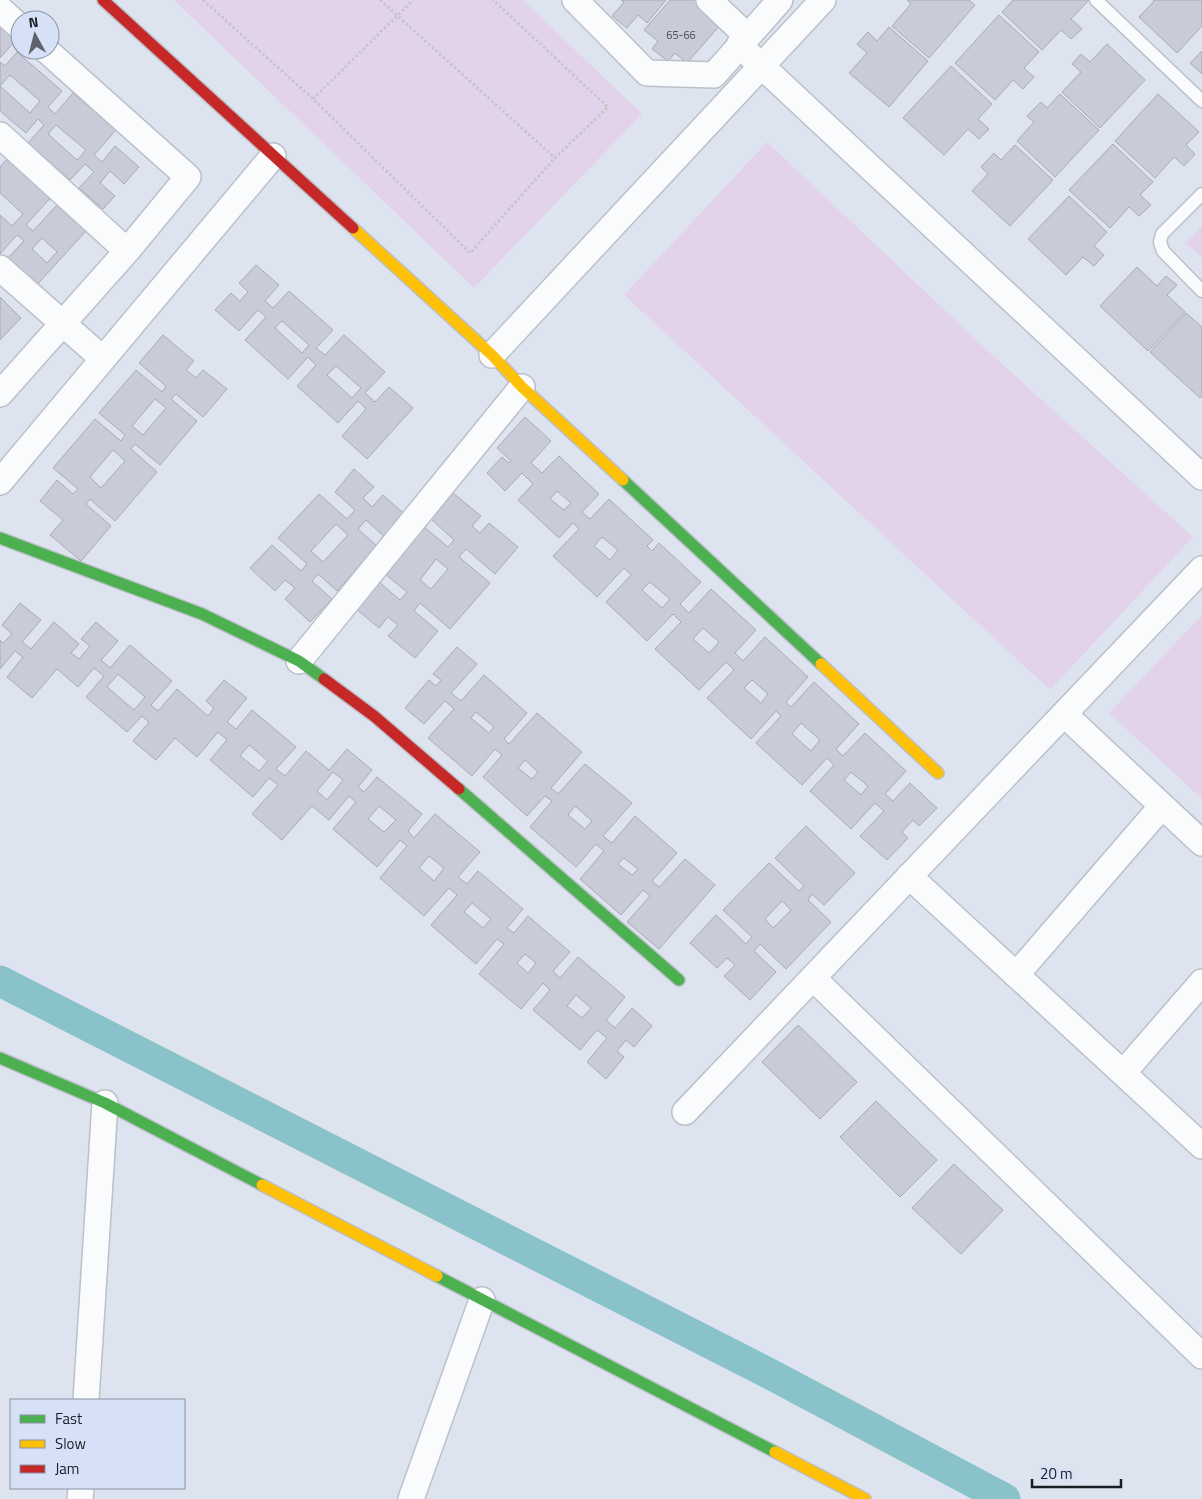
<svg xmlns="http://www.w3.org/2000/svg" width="1202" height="1499" font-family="'Titillium Web',sans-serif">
<rect width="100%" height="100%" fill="#dee4ef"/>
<!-- green -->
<path fill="#e3d3ea" d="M174,0H523L642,114L474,288Z
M767,142L988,351L1193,537L1050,690L624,295Z
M1202,226V258L1186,243Z
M1202,615V799L1109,713Z"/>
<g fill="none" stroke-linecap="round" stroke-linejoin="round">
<!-- canal -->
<path stroke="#89c2c8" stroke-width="31" d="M0,981L770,1374L1005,1499"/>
</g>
<!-- building -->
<path fill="#cacbd9" stroke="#a9aab3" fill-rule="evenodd" d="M621,0H666L647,23L638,15L627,28L612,16L624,2Z
M670,0H695L722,23L687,63L675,53L668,61L652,49L658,41L644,30Z
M907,0H969L975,5L929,58L892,26L911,4Z
M1013,0H1089L1071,19L1082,29L1071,39L1061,30L1042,50L1002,12Z
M1153,0H1202V26L1177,53L1139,17L1154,1Z
M999,15L1039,52L1024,68L1034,77L1023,89L1013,80L995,100L955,63Z
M0,26L16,40L0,58Z
M889,27L928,61L889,107L849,73L867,53L857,44L868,32L877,41Z
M1107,44L1145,80L1100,128L1062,92L1081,72L1072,64L1081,54L1090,62Z
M1202,51V74L1190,63Z
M17,52L62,91L48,107L55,114L73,93L116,130L94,155L102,162L115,146L139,167L124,184L110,171L100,183L115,196L103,209L79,188L94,172L85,164L70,180L28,143L44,125L38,119L26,133L0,111V86L30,113L40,101L10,75L0,86V62L5,66ZM56,125L86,150L77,160L48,134Z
M951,66L992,104L978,119L989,129L979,139L968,129L944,155L903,118Z
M1060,94L1099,130L1055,177L1017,141L1034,122L1027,116L1041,102L1047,108Z
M1158,94L1199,132L1186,145L1195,154L1184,166L1174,157L1155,178L1115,141Z
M1113,144L1153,182L1140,195L1151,205L1139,216L1129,207L1110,228L1069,190Z
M1015,145L1053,180L1010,226L972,191L988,174L981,167L994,153L1001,160Z
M11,155L54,194L26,225L33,231L57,205L86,231L34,288L5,261L24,241L17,235L0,254V215L12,226L23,214L0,193V167ZM42,238L57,252L47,263L32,249Z
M1069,196L1107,232L1094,246L1104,255L1094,266L1083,257L1066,275L1028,239Z
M256,265L279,285L265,301L273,308L289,291L333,330L316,348L325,355L344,335L385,372L365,393L375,402L389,387L413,408L367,459L342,436L366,409L358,401L338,423L297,386L316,365L308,357L288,379L245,340L266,317L258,310L239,331L215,310L231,293L240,301L248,292L239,283ZM282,321L309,345L302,353L275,328ZM336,366L361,388L352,398L327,375Z
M1137,267L1157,286L1166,276L1177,285L1167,295L1185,312L1148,351L1100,306Z
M0,297L21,318L0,340Z
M1186,313L1202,327V396L1200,398L1150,352Z
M163,335L194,361L186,370L196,378L203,370L227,389L203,417L176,394L171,399L197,421L160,465L135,444L131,449L157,472L115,521L90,499L86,504L111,526L81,561L50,535L63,520L40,501L57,480L73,494L78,489L53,468L95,419L121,441L125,435L99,413L136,370L162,392L166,386L139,363ZM155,399L166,408L143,435L132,426ZM113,450L125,461L101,488L90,477Z
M525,417L551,441L531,463L542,473L559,456L599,494L582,512L590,519L609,499L653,540L647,546L652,551L659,543L701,582L680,604L689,613L711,589L756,630L735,653L743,661L765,637L808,677L786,702L791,707L814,682L859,724L836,749L843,756L865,733L906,771L885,794L893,801L910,783L937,808L919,826L913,820L902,832L908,838L887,860L860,836L884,811L875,803L851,829L810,791L834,765L827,758L802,785L756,743L781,716L776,711L751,739L707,698L734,670L726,662L699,690L655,649L681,622L673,614L647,641L606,602L631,575L624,568L597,597L553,556L579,529L573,523L559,538L518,500L533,484L522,473L505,491L487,473L502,457L509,463L511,461L497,448ZM557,491L571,503L564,510L550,499ZM602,537L618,550L610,560L594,546ZM650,582L670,599L662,608L642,590ZM703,628L719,642L709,653L693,639ZM752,680L768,694L761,703L744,688ZM801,723L820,740L811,751L792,734ZM851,772L868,786L861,795L844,780Z
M354,469L374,487L363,498L372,507L383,495L410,519L389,541L366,520L358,529L377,546L337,591L318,574L312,581L332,599L310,622L285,599L295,588L285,580L275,591L250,568L272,545L301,571L307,564L278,538L319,494L347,519L355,510L335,492ZM336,524L348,535L323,562L311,551Z
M453,493L481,516L472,526L480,533L489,523L518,547L495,574L466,549L459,557L490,583L450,629L420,603L414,611L438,631L415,658L388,636L398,625L388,617L379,628L355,608L378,581L400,600L407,592L384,573L424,527L448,547L454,540L431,519ZM436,559L448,569L431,589L420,580Z
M20,603L41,620L22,642L31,649L54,622L79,644L71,653L79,659L90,646L81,639L96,622L118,641L101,660L110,668L130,645L172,681L151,705L158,711L177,689L208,716L214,708L206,701L224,680L247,698L227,722L236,729L252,710L296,747L276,769L285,776L306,751L329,770L347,749L372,770L358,787L364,792L377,777L422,814L408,831L414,838L435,814L480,852L458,877L467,884L478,871L523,909L507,928L514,933L528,916L570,952L553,971L560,978L578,957L625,997L606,1020L615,1028L632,1008L652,1026L634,1047L626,1040L617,1051L624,1057L606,1079L587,1062L607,1038L597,1030L580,1050L533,1010L550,990L543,983L521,1009L479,974L504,944L497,939L476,964L431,925L457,895L449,888L424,916L380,878L407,846L400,840L377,867L333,829L356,802L349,796L329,820L312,806L282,840L252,814L278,785L269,778L253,797L210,760L227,740L218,732L197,757L175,738L156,760L133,741L149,722L142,716L127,732L86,697L104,676L94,668L78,687L57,669L32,698L7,677L23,657L15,651L0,669V640L3,643L12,634L2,625ZM118,674L145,697L134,710L107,687ZM249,745L268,761L259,771L240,756ZM333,772L343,780L327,800L317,791ZM379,806L396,820L384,832L368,819ZM429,856L444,868L434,881L419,868ZM472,903L491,919L483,928L464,912ZM525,954L536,963L528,973L517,963ZM576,995L591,1008L582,1018L567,1006Z
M457,647L477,664L451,693L461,701L484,675L527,713L504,739L509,744L537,713L582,752L551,788L558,794L585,764L632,803L603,836L612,843L635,816L677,853L652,881L659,887L685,859L715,885L659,949L627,922L650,896L643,890L621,915L580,879L604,851L596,844L576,867L530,827L552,801L545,796L527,816L483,777L502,755L495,749L472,776L428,738L454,709L445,701L424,724L405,708L429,680L436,686L441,680L433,674ZM476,712L494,727L489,733L471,718ZM525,760L538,772L532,779L518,768ZM575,806L592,821L585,829L568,815ZM624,858L638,869L632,875L618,864Z
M806,826L855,873L824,905L812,894L808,900L831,922L786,969L760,944L754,951L776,972L750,1000L724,976L735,965L727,958L717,968L690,943L716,915L746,944L752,937L723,910L769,863L799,891L804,886L775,858ZM782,901L791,910L773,928L765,919Z
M798,1025L857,1082L820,1119L762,1062Z
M876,1101L937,1160L900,1197L840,1137Z
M954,1164L1003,1210L961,1254L912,1208Z"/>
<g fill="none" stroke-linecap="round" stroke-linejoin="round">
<!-- lane casing -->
<g stroke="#bbc0c9" stroke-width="15">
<path id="lane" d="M1096,0L1202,101
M1202,194L1162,234L1160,242L1163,251L1202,291"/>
</g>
<!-- street casing -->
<g stroke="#bbc0c9" stroke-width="28">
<path id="street" d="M575,0L647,73L714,75L780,0
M709,0L747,36
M0,9L20,27
M739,45L1202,477
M0,135L127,251
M0,268L103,359
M492,355L823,0
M0,394L127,251L188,177L46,50
M0,482L273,156
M299,661L522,387
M1064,714L1202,843
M909,876L1202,1146
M1016,975L1162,806
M813,978L1202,1356
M1123,1073L1202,982
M685,1112L1202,569
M86,1400L105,1103
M80,1499L81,1488
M411,1499L482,1300"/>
</g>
<!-- fast casing -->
<g stroke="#bbc0c9" stroke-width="14">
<path id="fast" d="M623,480L821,664
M0,538L202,614L299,661L324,679
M459,789L679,980
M0,1058L105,1103L262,1185
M437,1276L775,1452"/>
</g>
<!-- slow casing -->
<g stroke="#bbc0c9" stroke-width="14">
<path id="slow" d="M353,228L492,355L522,387L623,480
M821,664L938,773
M262,1185L437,1276
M775,1452L865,1499"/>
</g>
<!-- jam casing -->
<g stroke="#bbc0c9" stroke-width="14">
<path id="jam" d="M103,0L353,228
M324,679L374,716L459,789"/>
</g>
<!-- path -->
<path stroke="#c4c6c9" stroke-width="3" stroke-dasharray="2.5 2.5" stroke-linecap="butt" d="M203,0L313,99L470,253L555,158L608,107L493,0
M380,0L555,158
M313,99L413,0"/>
<!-- lane -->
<use href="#lane" stroke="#fafbfd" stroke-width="12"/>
<!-- street -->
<use href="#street" stroke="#fafbfd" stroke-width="25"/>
<!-- fast -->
<use href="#fast" stroke="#4caf50" stroke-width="11"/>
<!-- slow -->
<use href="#slow" stroke="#ffc107" stroke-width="11"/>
<!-- jam -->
<use href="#jam" stroke="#c62828" stroke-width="11"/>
</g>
<g text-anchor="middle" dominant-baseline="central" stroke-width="4.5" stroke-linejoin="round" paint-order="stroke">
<!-- number labels -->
<g font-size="11" fill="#474a53">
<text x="681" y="35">65-66</text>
</g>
</g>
<!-- legend -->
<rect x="10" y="1399" width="175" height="90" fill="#d6e1f7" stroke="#8a93a3"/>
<rect x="20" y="1415" width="25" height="8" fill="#4caf50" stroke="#8a93a3"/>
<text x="55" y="1424" font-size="15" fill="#191d24">Fast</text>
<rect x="20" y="1440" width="25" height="8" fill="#ffc107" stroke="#8a93a3"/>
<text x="55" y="1449" font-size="15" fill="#191d24">Slow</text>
<rect x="20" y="1465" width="25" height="8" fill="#c62828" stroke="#8a93a3"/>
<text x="55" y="1474" font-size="15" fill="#191d24">Jam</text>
<!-- north arrow -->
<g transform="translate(35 35) rotate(353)"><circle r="24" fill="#d6e1f7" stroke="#8a93a3"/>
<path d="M0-4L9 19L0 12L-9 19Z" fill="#5e636b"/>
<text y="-8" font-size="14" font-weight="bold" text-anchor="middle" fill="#191d24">N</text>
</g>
<!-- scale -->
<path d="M1032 1479v8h89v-8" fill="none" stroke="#191d24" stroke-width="2.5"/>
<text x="1040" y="1479" font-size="15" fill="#191d24" stroke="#d6e1f7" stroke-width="4" paint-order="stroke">20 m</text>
</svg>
